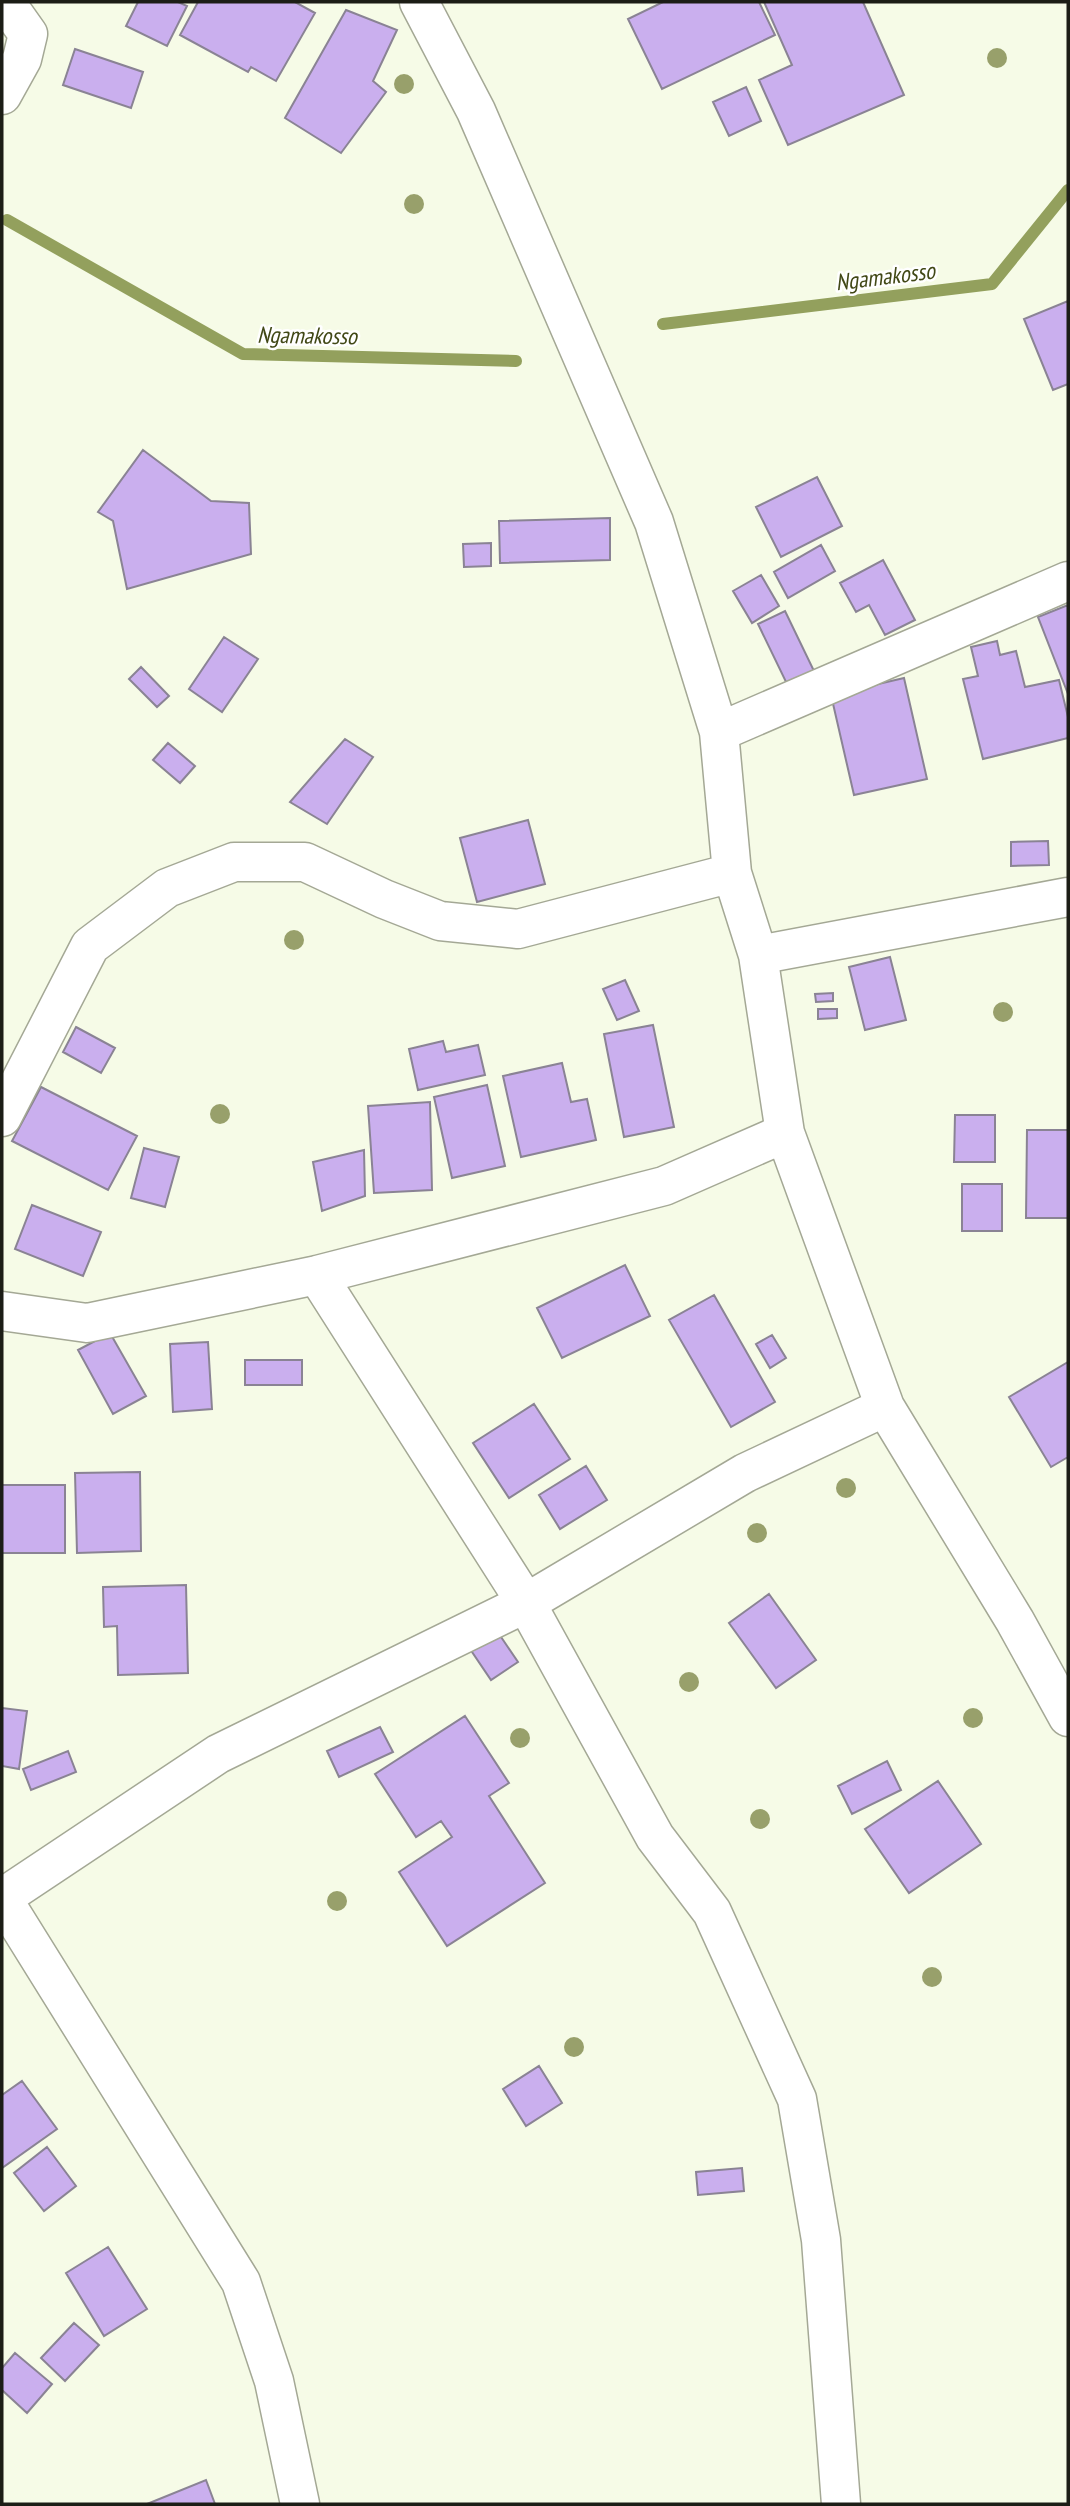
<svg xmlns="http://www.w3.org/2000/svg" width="1070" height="2506" font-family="'PT Sans Narrow',sans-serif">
<rect width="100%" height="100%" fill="#f6fbe7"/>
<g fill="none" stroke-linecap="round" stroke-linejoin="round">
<!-- stream -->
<path stroke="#93a05d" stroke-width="12" d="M7,220L243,354L516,361
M663,324L992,284L1068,190"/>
</g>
<!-- building -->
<path fill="#caafee" stroke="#8a8394" stroke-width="2" d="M138,2H178L187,6L167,46L126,26Z
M198,2H295L315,13L276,81L251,67L248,72L180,35Z
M663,2H759L775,35L662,89L628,19Z
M764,2H863L904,95L788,145L759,80L792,65Z
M346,10L397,30L373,81L386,92L341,153L285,118Z
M75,49L143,72L131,108L63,85Z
M746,87L761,121L729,136L713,102Z
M1068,301V384L1053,390L1024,319Z
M143,450L211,501L249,503L251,554L127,589L113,521L98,512Z
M817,477L842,526L781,557L756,507Z
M610,518V560L500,563L499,521Z
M491,543V566L464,567L463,544Z
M821,545L835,571L788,598L774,572Z
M883,560L915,620L885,635L869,605L856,612L840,583Z
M761,575L779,606L752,623L733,591Z
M1068,605V694L1038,617Z
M785,611L814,671L787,684L758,624Z
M224,637L258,659L222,712L189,689Z
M997,641L1000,655L1016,651L1025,687L1059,680L1068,717V738L983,759L963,679L978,676L971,647Z
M141,667L169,696L157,707L129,679Z
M904,678L927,779L854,795L831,695Z
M345,739L373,757L327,824L290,802Z
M168,743L195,766L180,783L153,760Z
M528,820L545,884L477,902L460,838Z
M1048,841L1049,865L1011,866V842Z
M890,957L906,1020L865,1030L849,967Z
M625,980L639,1011L617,1020L603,989Z
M833,993V1001L816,1002L815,994Z
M818,1009H837V1018L818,1019Z
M653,1025L674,1127L624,1137L604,1034Z
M76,1027L115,1048L101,1073L63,1052Z
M443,1041L446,1052L478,1045L485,1075L418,1090L409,1049Z
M562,1063L571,1102L587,1099L596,1140L521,1157L503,1076Z
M487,1085L505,1166L452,1178L434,1097Z
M41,1087L137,1136L108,1190L12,1141Z
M430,1102L432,1190L374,1193L368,1106Z
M955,1115H995V1162H954Z
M1027,1130H1068V1218H1026Z
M144,1148L179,1157L165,1207L131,1198Z
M364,1150L365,1196L322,1211L313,1162Z
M962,1184H1002V1231H962Z
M32,1205L101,1232L83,1276L15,1249Z
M625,1265L650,1316L562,1358L537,1308Z
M714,1295L775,1402L731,1427L669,1320Z
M110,1333L146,1396L113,1414L78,1350Z
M772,1335L786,1358L770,1368L756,1344Z
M208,1342L212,1409L173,1412L170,1344Z
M245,1360H302V1385H245Z
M1068,1362V1457L1051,1467L1009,1397Z
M534,1404L570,1459L509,1498L473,1443Z
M586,1466L607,1500L560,1529L539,1495Z
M140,1472L141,1551L77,1553L75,1473Z
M2,1485H65V1553H2Z
M186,1585L188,1673L118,1675L117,1626L104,1627L103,1587Z
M769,1594L816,1660L776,1688L729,1623Z
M495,1628L518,1662L491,1680L468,1646Z
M2,1708L27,1711L19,1769L2,1766Z
M465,1716L509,1783L489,1796L545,1883L447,1946L399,1872L452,1837L441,1821L416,1837L375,1774Z
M380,1727L393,1752L339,1777L327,1751Z
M68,1751L76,1772L31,1790L23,1769Z
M887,1761L901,1790L852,1814L838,1786Z
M938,1781L981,1844L909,1893L865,1829Z
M539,2066L562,2103L526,2126L503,2089Z
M22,2081L57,2129L2,2168V2095Z
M47,2147L76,2186L44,2211L14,2173Z
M742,2168L744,2191L698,2195L696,2172Z
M108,2247L147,2309L104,2336L66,2273Z
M74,2323L99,2345L65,2381L41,2358Z
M15,2353L52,2384L27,2413L2,2390V2368Z
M206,2480L215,2504H147Z"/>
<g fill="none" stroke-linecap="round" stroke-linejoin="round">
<!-- minor casing -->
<g stroke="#a4a895" stroke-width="41">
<path id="minor" d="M419,2L476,111L654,522L719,732L732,873L758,955L785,1133L885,1407L1015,1621L1068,1717
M2,5L11,10L28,34L22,59L2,95
M719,732L1068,581
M758,955L1068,897
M2,1117L90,946L167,888L234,862H305L384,899L440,921L518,929L732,873
M317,1275L526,1603L655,1837L712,1912L797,2099L821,2240L841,2504
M2,1311L87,1323L317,1275L664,1186L785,1133
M2,1898L218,1754L526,1603L745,1473L885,1407
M2,1898L241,2282L274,2381L300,2504"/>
</g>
<!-- minor -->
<use href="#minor" stroke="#fff" stroke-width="38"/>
</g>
<!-- trees -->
<g fill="#98a06b">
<circle cx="997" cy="58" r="10"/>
<circle cx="404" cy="84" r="10"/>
<circle cx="414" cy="204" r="10"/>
<circle cx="294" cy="940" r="10"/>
<circle cx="1003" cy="1012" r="10"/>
<circle cx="220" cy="1114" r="10"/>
<circle cx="846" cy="1488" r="10"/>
<circle cx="757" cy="1533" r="10"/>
<circle cx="689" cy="1682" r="10"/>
<circle cx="973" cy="1718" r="10"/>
<circle cx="520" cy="1738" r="10"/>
<circle cx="760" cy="1819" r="10"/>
<circle cx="337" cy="1901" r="10"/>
<circle cx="932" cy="1977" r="10"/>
<circle cx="574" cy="2047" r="10"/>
</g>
<g text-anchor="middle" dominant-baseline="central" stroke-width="5" stroke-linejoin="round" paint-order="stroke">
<!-- water labels -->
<g font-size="23" font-style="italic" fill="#414816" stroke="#fff">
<text transform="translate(885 276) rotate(-7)">Ngamakosso</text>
<text transform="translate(307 335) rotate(1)">Ngamakosso</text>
</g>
</g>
<!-- border -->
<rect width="1070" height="2506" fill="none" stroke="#1c1d16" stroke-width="7"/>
</svg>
